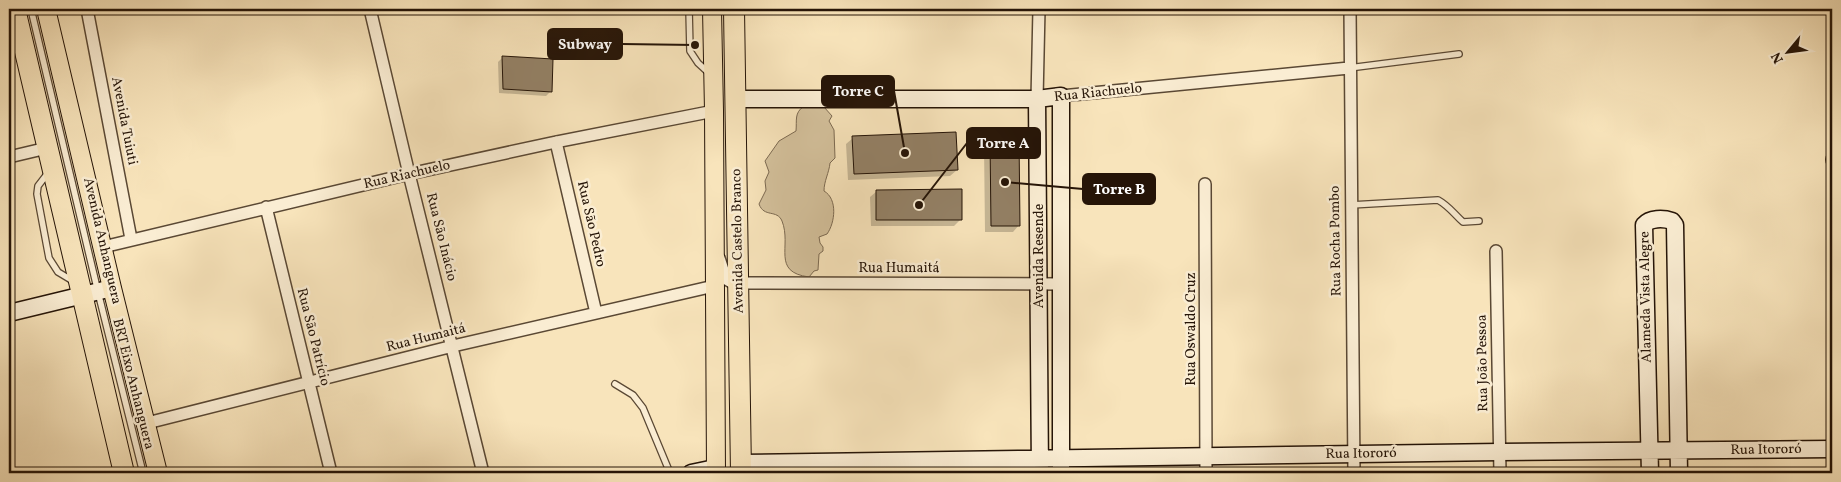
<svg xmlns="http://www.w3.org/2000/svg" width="1841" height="482" font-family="Vollkorn,serif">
<rect width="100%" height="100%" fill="#f8e4bb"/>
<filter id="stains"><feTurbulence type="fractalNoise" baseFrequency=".004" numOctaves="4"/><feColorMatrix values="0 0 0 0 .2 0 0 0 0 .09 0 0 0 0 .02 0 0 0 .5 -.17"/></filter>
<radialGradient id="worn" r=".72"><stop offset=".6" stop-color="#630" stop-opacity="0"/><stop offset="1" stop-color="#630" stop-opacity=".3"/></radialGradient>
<!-- green -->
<path fill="#d4c19c" stroke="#7c6a52" d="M804,106L824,107L832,116L829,121L834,130L835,158L830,163C829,173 824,181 824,191C838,199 835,223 827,234L819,237L820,243L823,247V251L819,254L818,270L814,271L809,277C771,272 792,246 782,221C777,209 764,218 759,204L766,190L765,181L769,172L765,161L779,141L796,131C797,120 794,113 804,106Z"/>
<!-- shadow -->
<path fill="#0003" d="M503,57L551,91L546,96L499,93L498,62Z
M853,138L957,170L950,176L848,180L846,144Z
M990,140L1019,225L1013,232H985L984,146Z
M877,191L961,219L954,226H871L870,197Z"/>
<!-- building -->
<path fill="#938065" stroke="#251407" d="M502,56L553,59L552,92L503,89Z
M956,132L958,170L854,174L852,136Z
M990,139H1019L1020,226H991Z
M962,189V220H876V190Z"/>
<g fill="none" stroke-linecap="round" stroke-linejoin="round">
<!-- lane casing -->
<g stroke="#5a4834" stroke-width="8">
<path id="lane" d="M31,9L98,292L143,473
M689,9L690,51L698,63L710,74
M1349,68L1459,54
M48,173L38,186L37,194L49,258L58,272L73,281
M1351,205L1438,200C1449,206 1454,214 1463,222L1479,221
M615,384L633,395L643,408L670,473"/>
</g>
<!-- street casing -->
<g stroke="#5a4834" stroke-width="14">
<path id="street" d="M87,9L131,239
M370,9L409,174L483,473
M1350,9L1354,473
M1061,96L1349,68
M1037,99L1039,9
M556,142L596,313
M9,157L47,148
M1832,159V160
M1205,184L1206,473
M266,207L331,473
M103,247L409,174L556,142L714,111
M1496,251L1500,473
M719,258L726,279L733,283L1061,284
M147,423L453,346L714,286"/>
</g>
<!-- secondary casing -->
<g stroke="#251407" stroke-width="19">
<path id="secondary" d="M736,99H1037L1061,96V473
M1037,99L1040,473
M9,313L112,288
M740,463L1500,452L1832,449
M691,473L715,468
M1650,473L1644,225C1650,218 1663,218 1672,221L1675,225L1679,473"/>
</g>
<!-- primary casing -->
<g stroke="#251407" stroke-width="20">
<path id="primary" d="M46,9L112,288L158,473
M712,9L714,111L716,473"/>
</g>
<!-- highway casing -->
<g stroke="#251407" stroke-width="22">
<path id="highway" d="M15,9L124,473
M734,9L741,473"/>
</g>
<!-- lane -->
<use href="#lane" stroke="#faedd3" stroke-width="5.5"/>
<!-- street -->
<use href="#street" stroke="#faedd3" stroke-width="11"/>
<!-- secondary -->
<use href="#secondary" stroke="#faedd3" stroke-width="16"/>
<!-- primary -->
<use href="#primary" stroke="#f8e4bb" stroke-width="18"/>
<!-- highway -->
<use href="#highway" stroke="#f8e4bb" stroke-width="20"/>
</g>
<g text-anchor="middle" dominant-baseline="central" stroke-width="5" stroke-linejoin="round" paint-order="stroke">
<!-- street labels -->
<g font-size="14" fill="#251407" stroke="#faedd3">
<text transform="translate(1098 93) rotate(-6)">Rua Riachuelo</text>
<text transform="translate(124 121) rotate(79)">Avenida Tuiuti</text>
<text transform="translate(407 175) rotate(-13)">Rua Riachuelo</text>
<text transform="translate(591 224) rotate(77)">Rua São Pedro</text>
<text transform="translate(441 237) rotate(76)">Rua São Inácio</text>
<text transform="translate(102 241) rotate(77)">Avenida Anhanguera</text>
<text transform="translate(738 241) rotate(-91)">Avenida Castelo Branco</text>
<text transform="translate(1336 241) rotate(-91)">Rua Rocha Pombo</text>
<text transform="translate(1039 256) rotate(-90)">Avenida Resende</text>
<text x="899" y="268">Rua Humaitá</text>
<text transform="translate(1646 297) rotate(-91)">Alameda Vista Alegre</text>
<text transform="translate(1191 329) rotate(-90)">Rua Oswaldo Cruz</text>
<text transform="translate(313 337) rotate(76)">Rua São Patrício</text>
<text transform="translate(426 338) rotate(-14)">Rua Humaitá</text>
<text transform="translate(1483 363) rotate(-91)">Rua João Pessoa</text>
<text transform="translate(133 384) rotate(76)">BRT Eixo Anhanguera</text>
<text transform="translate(1766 450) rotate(-1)">Rua Itororó</text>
<text transform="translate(1361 454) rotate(-1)">Rua Itororó</text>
</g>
</g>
<!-- callouts -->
<path fill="none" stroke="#251407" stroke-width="2" d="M695 45L622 44M905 153L894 91M919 205L967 143M1005 182L1083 189"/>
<g fill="#251407" stroke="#faedd3" stroke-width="2">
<circle cx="695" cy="45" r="5"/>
<circle cx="905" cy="153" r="5"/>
<circle cx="919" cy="205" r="5"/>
<circle cx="1005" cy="182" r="5"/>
</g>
<g fill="#251407" stroke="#251407" stroke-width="2">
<rect x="548" y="29" width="74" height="30" rx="5"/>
<rect x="822" y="76" width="72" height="30" rx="5"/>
<rect x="967" y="128" width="73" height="30" rx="5"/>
<rect x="1083" y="174" width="72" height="30" rx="5"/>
</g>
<g font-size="15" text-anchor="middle" font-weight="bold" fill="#fff">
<text x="585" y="49">Subway</text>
<text x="858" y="96">Torre C</text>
<text x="1003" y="148">Torre A</text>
<text x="1119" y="194">Torre B</text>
</g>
<!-- margin -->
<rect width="1841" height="482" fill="none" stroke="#f8e4bb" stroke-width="30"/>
<rect x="10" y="10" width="1821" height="462" fill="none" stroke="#251407" stroke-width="2.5"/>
<rect x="15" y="15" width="1811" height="452" fill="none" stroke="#251407"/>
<!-- north arrow -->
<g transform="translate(1788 52) rotate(241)" stroke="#faedd3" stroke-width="4" paint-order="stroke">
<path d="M0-4L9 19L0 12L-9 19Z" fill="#251407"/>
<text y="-8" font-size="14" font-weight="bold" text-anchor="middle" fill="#251407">N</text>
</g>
<rect width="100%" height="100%" filter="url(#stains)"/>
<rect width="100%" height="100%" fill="url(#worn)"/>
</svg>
